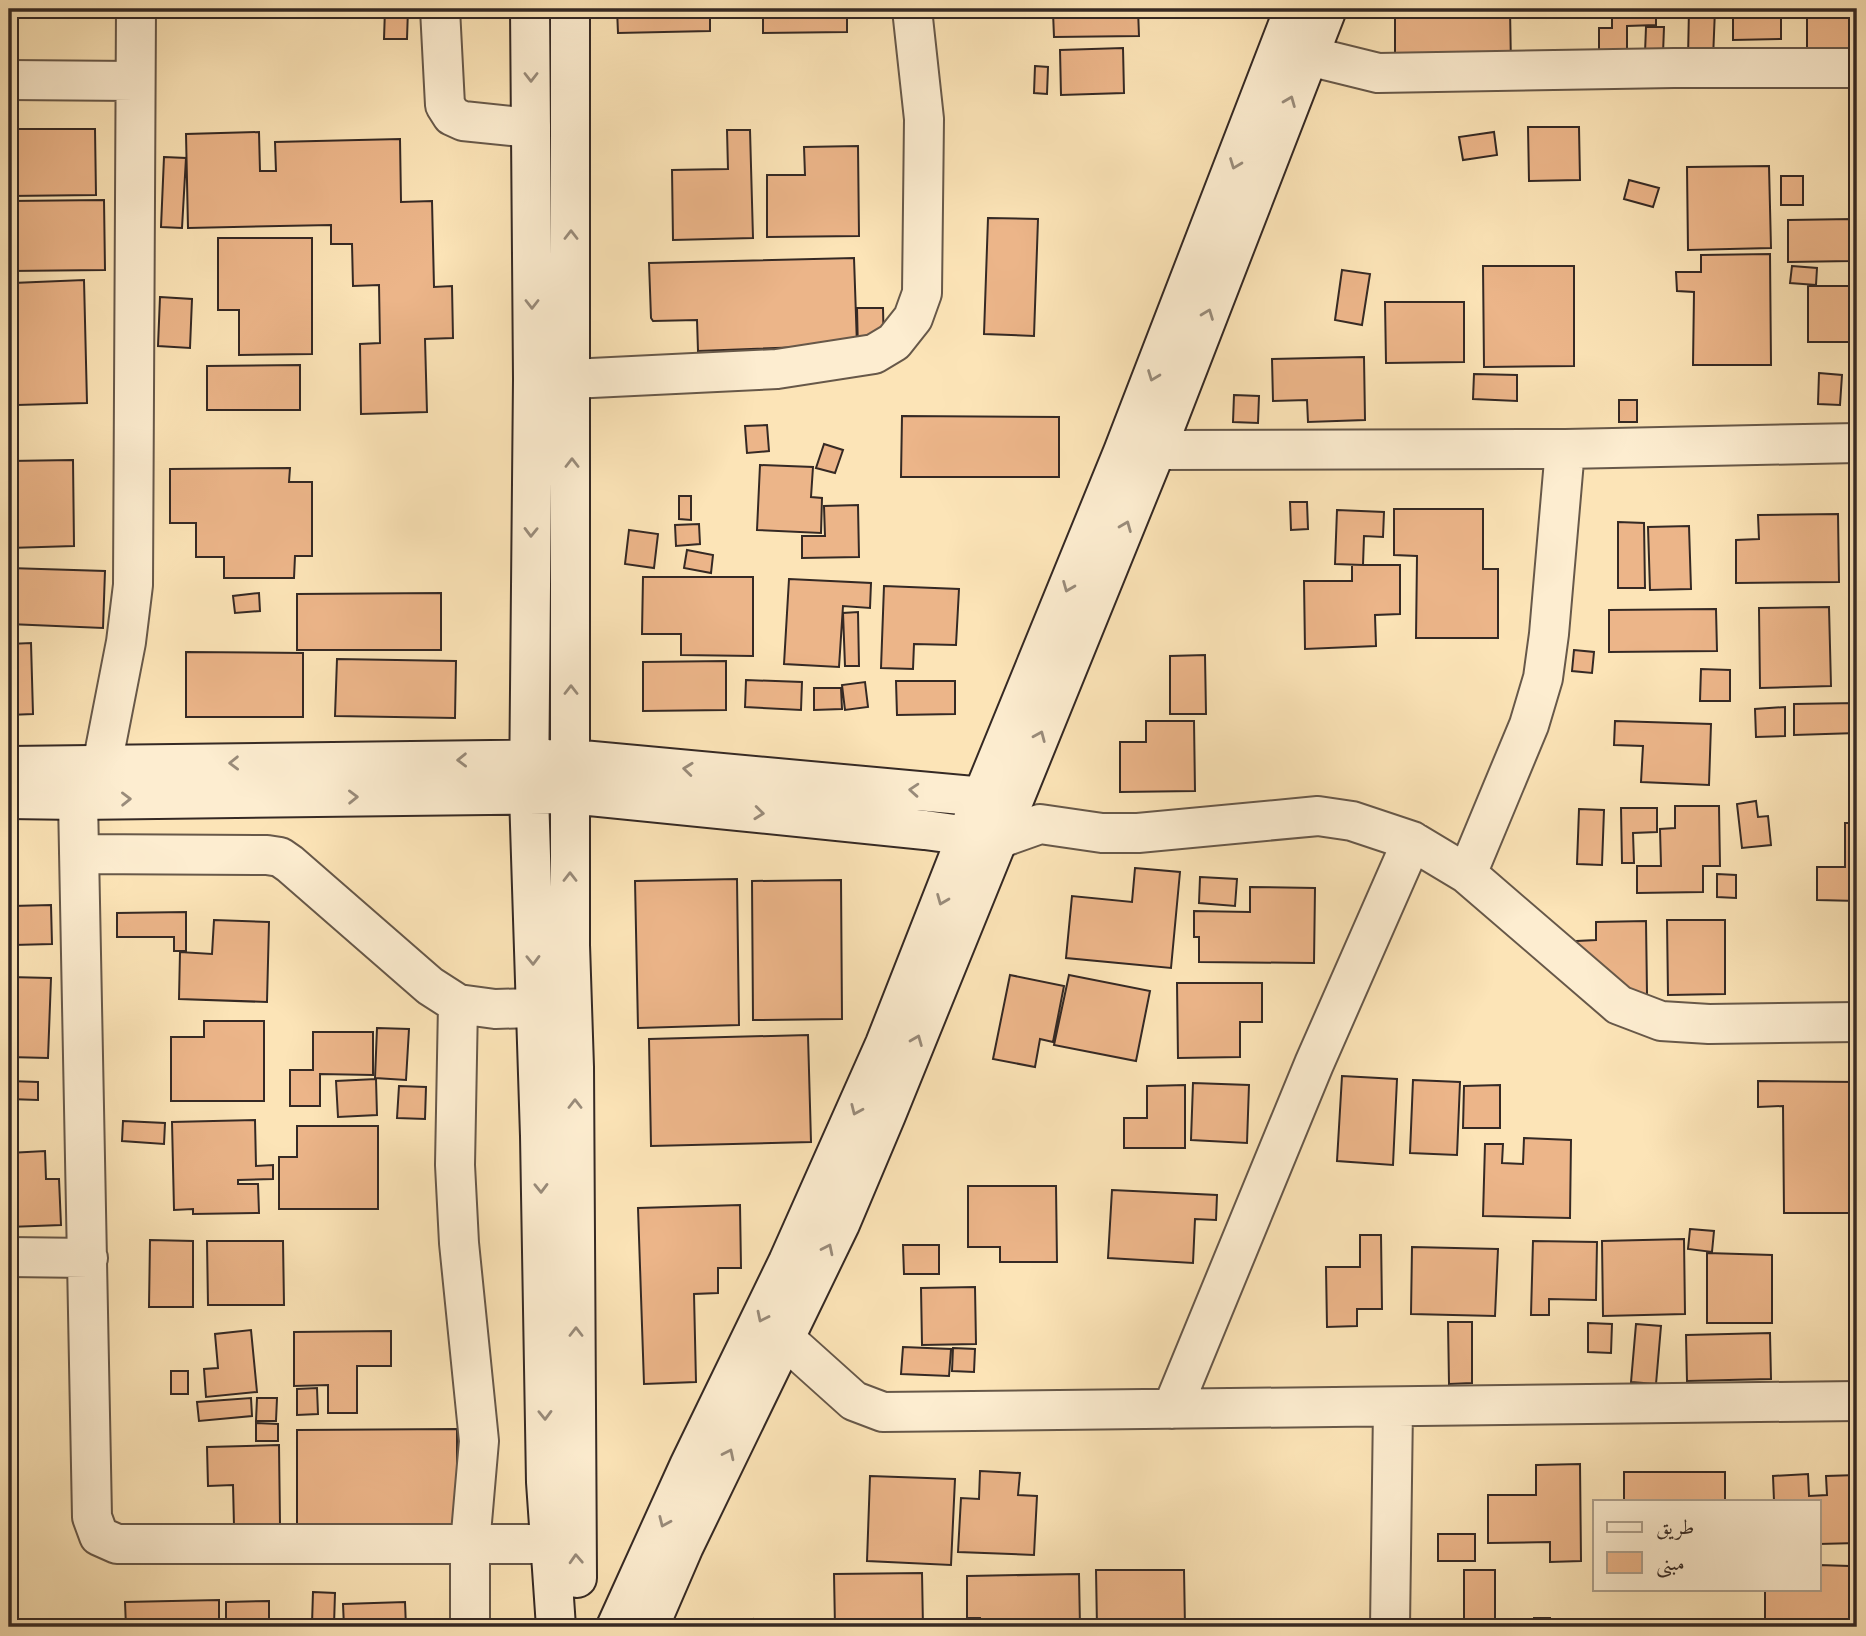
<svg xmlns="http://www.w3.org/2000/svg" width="1866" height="1636" font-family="'IM FELL Double Pica',Amiri,serif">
<rect width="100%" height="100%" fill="#fce4b7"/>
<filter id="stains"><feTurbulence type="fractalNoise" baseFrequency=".00286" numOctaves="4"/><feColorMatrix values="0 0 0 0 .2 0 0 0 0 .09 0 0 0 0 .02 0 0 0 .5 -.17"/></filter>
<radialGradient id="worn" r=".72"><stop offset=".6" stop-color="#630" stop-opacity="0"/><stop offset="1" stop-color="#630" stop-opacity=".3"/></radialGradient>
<!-- building -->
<path fill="#ecb589" stroke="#352924" stroke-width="2" d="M385,9H408L407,39H384Z
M617,9H715H710V31L618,33Z
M763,9H847V32L763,33Z
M1066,9H1138L1139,36L1054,37L1053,12H1066Z
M1424,9H1510L1511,66H1395V12H1424Z
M1612,9H1656V25L1627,26V58H1599V28H1612Z
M1689,9H1715L1713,59L1688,58Z
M1733,9H1781V39L1733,40Z
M1807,9H1857V59H1807Z
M1646,27H1664L1663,54L1645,53Z
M1123,48L1124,93L1061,95L1060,50Z
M1035,66L1048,67L1047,94L1034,93Z
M1528,127H1579L1580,180L1529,181Z
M9,129H95L96,195L9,196Z
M727,130H750L753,238L673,240L672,170L728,169Z
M259,132L260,171H276L275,142L400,139L401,202L432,201L434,287L452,286L453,338L425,339L427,412L361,414L360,344L380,343L379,285L353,286L352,244H331V225L188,228L186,134Z
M1494,132L1497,155L1463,160L1459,137Z
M858,146L859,236L767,237V175H805L804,147Z
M164,157L186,158L182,228L161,227Z
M1769,166L1771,248L1688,250L1687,167Z
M1781,176H1803V205H1781Z
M1629,180L1659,188L1653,207L1624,199Z
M104,200L105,270L9,271V201Z
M988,218L1038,219L1034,336L984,334Z
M1852,219V261L1788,262V220Z
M218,238H312V354L239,355V310H218Z
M1770,254L1771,365H1693L1694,292L1677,291L1676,272H1701V255Z
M854,258L857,345L698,351L697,320L653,321L651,318L649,263Z
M1483,266H1574V366L1484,367Z
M1792,266L1817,268L1816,285L1790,283Z
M1342,270L1370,274L1362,325L1335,320Z
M84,280L87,403L17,405L13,283Z
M1808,286H1857V342H1808Z
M160,297L192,299L190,348L158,346Z
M1385,302H1464V362L1386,363Z
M857,308H883L884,352H858Z
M1364,357L1365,420L1308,422L1307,400L1273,401L1272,359Z
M300,365V410H207V366Z
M1819,373L1842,375L1840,405L1818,404Z
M1474,374L1517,375V401L1473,399Z
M1234,395L1259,396L1258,423L1233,422Z
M1619,400H1637V422H1619Z
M902,416L1059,417V477H901Z
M767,425L769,451L747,453L745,426Z
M824,444L843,450L835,473L816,468Z
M73,460L74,546L9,548V461Z
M760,465L813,467L811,497L822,498L821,533L757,530Z
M290,468L289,482H312V556H295L294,578H224V557H196V523H170V469Z
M679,496H691V520L679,519Z
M1290,502H1307L1308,529L1291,530Z
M858,505L859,557L802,558V536H825L824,506Z
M1394,509H1483V569H1498V638H1416L1417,556L1394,555Z
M1337,510L1384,512L1383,537L1364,536L1363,565L1335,564Z
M1838,514L1839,582L1736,583V540L1759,539L1758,515Z
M1618,522L1644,523L1645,588H1618Z
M699,524L700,544L676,546L675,525Z
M1689,526L1691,589L1650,590L1648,527Z
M629,530L658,534L654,568L625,564Z
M687,550L713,555L711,573L684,568Z
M1352,565H1400V614L1375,615L1376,646L1305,649L1304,581H1352Z
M9,568L105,571L103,628L9,624Z
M643,577H753V656L681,655V634H642Z
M789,579L871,583L870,608L843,606L839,667L784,664Z
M884,586L959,589L956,645L914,644L913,669L881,668Z
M259,593L260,611L235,613L233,596Z
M441,593V650H297V594Z
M1829,607L1831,686L1760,688L1759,608Z
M1716,609L1717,651L1609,652V610Z
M858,612L859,666H845L843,613Z
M31,643L33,714L9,715V644Z
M1574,650L1594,652L1592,673L1572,671Z
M186,652L303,653V717H186Z
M1205,655L1206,714H1170V656Z
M337,659L456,661L455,718L335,716Z
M726,661V710L643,711V662Z
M1701,669L1730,670V701H1700Z
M746,680L802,682L801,710L745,707Z
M896,681H955V714L897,715Z
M865,682L868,707L845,710L842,685Z
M814,688H841L842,709L814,710Z
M1857,703V733L1794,735V704Z
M1785,707V736L1756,737L1755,709Z
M1146,721H1194L1195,791L1120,792V742H1146Z
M1615,721L1711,724L1709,785L1641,782L1643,746L1614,745Z
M1756,801L1758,817L1768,816L1771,845L1742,848L1737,804Z
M1675,806H1719L1720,866H1703V892L1637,893V866H1661L1660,829L1675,828Z
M1621,808H1657V832L1633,833L1634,863H1622Z
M1579,809L1604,810L1602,865L1577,864Z
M1845,823H1857V901L1817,900V867H1845Z
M1135,868L1180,872L1171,968L1066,958L1072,896L1132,902Z
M1717,874L1736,875V898L1717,897Z
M1200,877L1237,879L1235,906L1199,903Z
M737,879L739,1025L638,1028L635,881Z
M841,880L842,1019L753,1020L752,881Z
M1250,887L1315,888L1314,963L1199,962V937H1194V911L1250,912Z
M51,905L52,944L13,945L12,906Z
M186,912V951H174V937H117V913Z
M214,920L269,922L267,1002L179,999L180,952L212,954Z
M1667,920H1725V994L1668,995Z
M1646,921L1647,994L1578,995L1577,941L1596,940V922Z
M1010,975L1064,986L1053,1042L1040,1039L1035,1067L993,1059Z
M1069,975L1150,991L1136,1061L1054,1045Z
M9,977L51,978L48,1058L9,1057Z
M1851,981H1857V1001H1852Z
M1177,983H1262V1022H1240V1057L1178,1058Z
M204,1021H264V1101H171V1037H204Z
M377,1028L409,1029L406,1080L375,1078Z
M313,1032H373V1075L320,1074V1106H290V1070H313Z
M808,1035L811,1142L651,1146L649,1039Z
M9,1064H16L15,1077H9Z
M1342,1076L1397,1079L1393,1165L1337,1161Z
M376,1079L377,1115L338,1117L336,1081Z
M1413,1080L1460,1082L1457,1155L1410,1153Z
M9,1081L38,1082V1100L9,1099Z
M1758,1081L1857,1082V1152H1854L1853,1213H1784L1783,1106L1758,1107Z
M1193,1083L1249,1085L1247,1143L1191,1140Z
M1185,1085V1148H1124V1118H1147V1086Z
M1500,1085V1128H1463L1464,1086Z
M399,1086L426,1087L425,1119L397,1118Z
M255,1120L256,1166L273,1165V1179L238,1180V1184H258L259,1213L193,1214V1209L174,1210L172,1122Z
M123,1121L165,1123L164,1144L122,1141Z
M297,1126H378V1209H279V1157H297Z
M1524,1138L1571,1140L1570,1218L1483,1216L1485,1144H1503L1502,1163L1523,1164Z
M45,1151L46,1179H59L61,1225L9,1227V1153Z
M968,1186H1056L1057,1262H1000V1247H968Z
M1112,1190L1217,1195L1216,1220L1195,1219L1193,1263L1108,1258Z
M740,1205L741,1268H718V1293L694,1294L696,1382L644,1384L638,1208Z
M1852,1214H1857V1230H1851Z
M1690,1229L1714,1231L1712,1252L1688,1249Z
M1360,1235H1381L1382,1309H1357V1326L1327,1327L1326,1267H1360Z
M1684,1239L1685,1314L1603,1316L1602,1241Z
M150,1240L193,1241V1307H149Z
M207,1241H283L284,1305H208Z
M1533,1241L1597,1242L1596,1300L1549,1299V1315H1531Z
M903,1245H939V1274H904Z
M1412,1247L1498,1249L1495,1316L1411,1314Z
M1707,1253L1772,1255V1323H1707Z
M975,1287L976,1344L922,1345L921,1288Z
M1448,1322H1472V1383L1449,1384Z
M1588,1323L1612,1324L1611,1353L1588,1352Z
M1636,1324L1661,1326L1656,1384L1631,1382Z
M251,1330L257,1392L206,1397L204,1369L218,1368L215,1334Z
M391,1331V1366H357V1413H328V1385L294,1386V1332Z
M1770,1333L1771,1379L1687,1381L1686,1335Z
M903,1347L951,1349L949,1376L901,1374Z
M953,1348L975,1349L974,1372L952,1371Z
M171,1371H188V1394H171Z
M317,1388L318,1414L297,1415V1389Z
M251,1398L252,1416L199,1421L197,1402Z
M257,1398H277L276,1421H256Z
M256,1423L278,1424V1441H256Z
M457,1429V1529L297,1530V1430Z
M279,1445L280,1525L234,1526L233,1485L208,1486L207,1447Z
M1580,1464L1581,1561L1550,1562V1542L1488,1543V1495H1536V1465Z
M980,1471L1020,1473L1018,1495L1037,1496L1034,1555L958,1552L961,1498L979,1499Z
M1624,1472H1725V1501H1624Z
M1808,1474L1809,1496L1827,1495L1826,1476L1857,1475V1543L1819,1544V1501H1774L1773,1476Z
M870,1476L955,1479L951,1565L867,1561Z
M1438,1534H1475V1561H1438Z
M1819,1565L1849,1566V1627H1765V1589H1819Z
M1096,1570H1184L1185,1627H1097Z
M1464,1570H1495V1627H1464Z
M922,1573L923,1627H835L834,1574Z
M1079,1574L1080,1627H981L980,1618H967V1576Z
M313,1592L335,1593L334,1625L312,1624Z
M219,1600V1627H126L125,1602Z
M269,1601V1627H226V1602Z
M405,1602L406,1627H344L343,1604Z
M1534,1618H1550V1627H1534Z
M754,1619L774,1627H750Z"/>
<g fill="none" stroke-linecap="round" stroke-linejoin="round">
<!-- street casing -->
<g stroke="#675849" stroke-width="42">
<path id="street" d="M440,9L445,105L452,116L463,121L531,128
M1309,56L1378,73L1674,68H1857
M9,80L135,81
M571,379L777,369L874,354L894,342L913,318L922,293L924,119L912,9
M1156,450L1565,449L1857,443
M102,765L126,642L133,585L136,9
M78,800L92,1517L99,1536L117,1544H549
M998,839L1040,824L1102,833H1138L1318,816L1352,821L1412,841L1467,874L1619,1005L1661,1021L1709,1024L1857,1022
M79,854L267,855L280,857L290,864L430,986L458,1004L495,1009L534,1008
M1467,874L1529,725L1543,678L1549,634L1565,449
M458,1004L455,1165L459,1243L479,1441L470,1545V1627
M9,1257L88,1258
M785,1339L854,1401L883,1412L1857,1401
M1172,1409L1314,1064L1412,841
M1390,1627L1393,1408"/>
</g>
<!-- secondary casing -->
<g stroke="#352924" stroke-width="42">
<path id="secondary" d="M530,9L533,379L529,794L540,1136L546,1482L556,1627
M570,9V945L574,1067L577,1578
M9,766L571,759L1006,799
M9,799L78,800L570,794L925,830L991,839
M616,1627L689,1466L788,1262L885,1044L982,797L1123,452L1294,9
M649,1627L684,1546L840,1224L886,1115L1156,450L1327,9"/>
</g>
<!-- street -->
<use href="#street" stroke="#fdedd0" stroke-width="38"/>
<!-- secondary -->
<use href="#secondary" stroke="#fdedd0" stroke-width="38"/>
</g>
<!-- one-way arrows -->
<defs><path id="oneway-chevron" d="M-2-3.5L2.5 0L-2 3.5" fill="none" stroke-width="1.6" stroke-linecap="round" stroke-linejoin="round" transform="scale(1.75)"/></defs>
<g stroke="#998b7a">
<use href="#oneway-chevron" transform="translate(531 77) rotate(90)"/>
<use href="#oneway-chevron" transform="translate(1290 101) rotate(-68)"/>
<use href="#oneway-chevron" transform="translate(1235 164) rotate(111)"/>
<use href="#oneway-chevron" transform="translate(571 235) rotate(-90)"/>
<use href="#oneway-chevron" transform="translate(532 304) rotate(90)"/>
<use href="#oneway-chevron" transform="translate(1208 314) rotate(-69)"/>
<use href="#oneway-chevron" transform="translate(1153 376) rotate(111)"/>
<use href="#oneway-chevron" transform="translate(572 463) rotate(-90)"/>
<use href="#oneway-chevron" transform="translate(1126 526) rotate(-68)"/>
<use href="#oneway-chevron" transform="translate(531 532) rotate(91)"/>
<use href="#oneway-chevron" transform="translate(1068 587) rotate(112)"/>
<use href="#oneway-chevron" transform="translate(571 690) rotate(-90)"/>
<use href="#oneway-chevron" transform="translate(1040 736) rotate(-67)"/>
<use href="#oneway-chevron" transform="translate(462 760) rotate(179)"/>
<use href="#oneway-chevron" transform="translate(234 763) rotate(179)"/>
<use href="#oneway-chevron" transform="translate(688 769) rotate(-174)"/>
<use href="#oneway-chevron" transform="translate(914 790) rotate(-176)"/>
<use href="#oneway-chevron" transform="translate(353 797) rotate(-1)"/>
<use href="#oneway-chevron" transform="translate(126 799) rotate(-1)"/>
<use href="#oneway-chevron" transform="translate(759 813) rotate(6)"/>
<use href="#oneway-chevron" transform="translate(570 877) rotate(-90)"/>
<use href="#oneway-chevron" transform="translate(942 900) rotate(112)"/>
<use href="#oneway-chevron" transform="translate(533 960) rotate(89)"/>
<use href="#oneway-chevron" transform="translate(917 1040) rotate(-68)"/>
<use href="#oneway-chevron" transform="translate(575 1104) rotate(-90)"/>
<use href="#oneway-chevron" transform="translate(856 1110) rotate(114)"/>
<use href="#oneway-chevron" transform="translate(541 1188) rotate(89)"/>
<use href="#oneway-chevron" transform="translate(828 1249) rotate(-64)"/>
<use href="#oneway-chevron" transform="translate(762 1317) rotate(116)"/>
<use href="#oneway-chevron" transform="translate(576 1332) rotate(-90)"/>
<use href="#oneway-chevron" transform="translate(545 1415) rotate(89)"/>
<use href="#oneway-chevron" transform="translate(729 1454) rotate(-64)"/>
<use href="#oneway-chevron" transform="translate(664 1522) rotate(114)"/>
<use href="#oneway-chevron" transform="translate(576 1559) rotate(-93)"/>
</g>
<!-- margin -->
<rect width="1866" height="1636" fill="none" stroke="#fce4b7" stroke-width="35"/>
<rect x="10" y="10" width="1845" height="1615" fill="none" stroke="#352924" stroke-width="3.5"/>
<rect x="18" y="18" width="1831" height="1601" fill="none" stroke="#352924" stroke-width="2"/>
<!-- legend -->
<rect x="1593" y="1500" width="228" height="91" fill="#fdedd0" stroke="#ad9f8b" stroke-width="2"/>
<rect x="1607" y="1522" width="35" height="10" fill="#fdedd0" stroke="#ad9f8b" stroke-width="2"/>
<text x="1656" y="1534" font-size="21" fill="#352924">طريق</text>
<rect x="1607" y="1552" width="35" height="21" fill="#ecb589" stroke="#ad9f8b" stroke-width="2"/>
<text x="1656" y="1570" font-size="21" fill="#352924">مبنى</text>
<rect width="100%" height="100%" filter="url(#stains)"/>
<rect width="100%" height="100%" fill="url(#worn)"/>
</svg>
